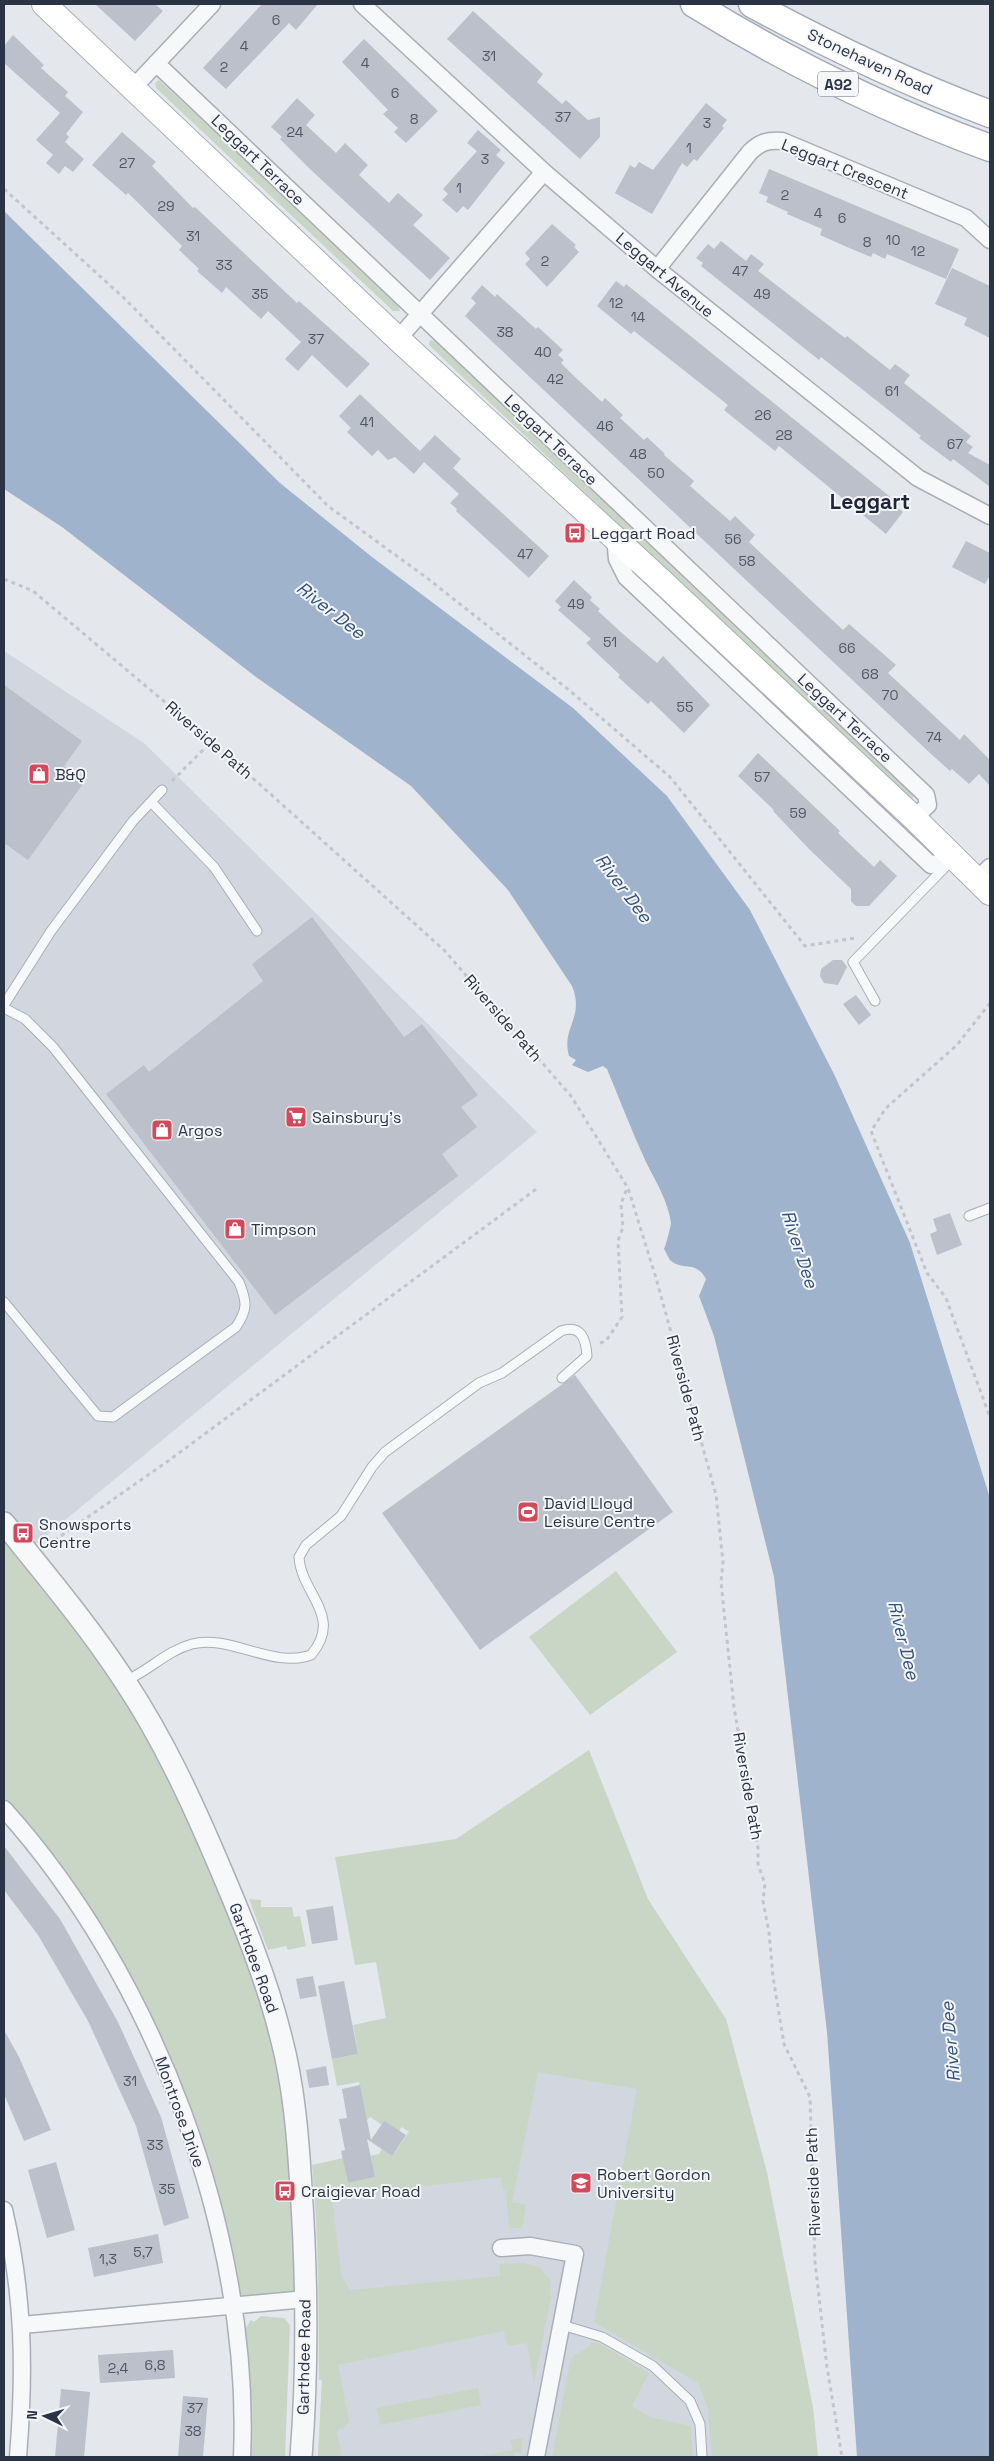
<svg xmlns="http://www.w3.org/2000/svg" width="994" height="2461" font-family="'Space Grotesk',sans-serif">
<rect width="100%" height="100%" fill="#e4e7ec"/>
<!-- built -->
<path fill="#d2d6de" d="M4,651L144,743L537,1132L36,1544L4,1508Z
M726,2019L767,2173L813,2408L818,2457H318L322,2380H319V2308L315,2192L498,2169L510,2049Z"/>
<!-- green -->
<path fill="#c9d6c5" d="M159,80L397,302L400,311H393L156,88L155,83Z
M430,340L435,341L913,793V798H908L431,347L429,344Z
M4,1523L158,1736L281,2037L306,2299L235,2307L208,2195L122,1980L4,1809Z
M616,1571L677,1652L590,1715L529,1637Z
M589,1750L648,1899L726,2019L767,2173L813,2408L818,2457H712L708,2408L698,2383L594,2322L637,2089L538,2072L512,2202L526,2205L522,2228H509L506,2191H503L501,2177L332,2197L341,2275L350,2290L500,2276L499,2264L524,2263L539,2267L550,2280L551,2297L534,2383L527,2343L508,2346L504,2331L338,2365L349,2421L344,2428L337,2430L342,2457H318L322,2380H319L318,2242L312,2165L343,2158L348,2183L375,2177L370,2156L379,2154L382,2149L392,2156L409,2132L402,2127L399,2131L382,2125L370,2117L367,2120L359,2082L337,2086L332,2059L358,2054L353,2025L386,2018L376,1962L355,1965L335,1857L456,1839Z
M249,1899L261,1900V1907H292L294,1917L300,1916L306,1946L288,1950L286,1946L268,1950Z
M261,2316L284,2318L290,2325L285,2457H250L245,2329L251,2320L254,2322Z
M591,2342L600,2344L649,2373L632,2406L650,2417L691,2426L693,2457H552L570,2363L574,2355L588,2348Z
M478,2388L481,2405L380,2425L377,2408Z
M523,2438L521,2453L515,2452L514,2457H478L513,2450L510,2440Z"/>
<!-- water -->
<path fill="#9fb4cc" d="M4,211L280,483L372,557L573,708L667,796L750,910L835,1076L910,1243L990,1498V2457H857L827,2032L774,1577L714,1336L699,1296L706,1279C695,1259 683,1272 670,1260C668,1257 666,1252 664,1249C666,1246 671,1225 671,1223C668,1201 656,1182 646,1162C632,1132 620,1100 607,1069L603,1066L588,1072L572,1065L576,1060L569,1056C561,1027 585,1018 572,986L508,890L411,786L256,677L62,527L4,489Z"/>
<!-- building -->
<path fill="#bbc0ca" d="M95,4H155L163,11L135,41Z
M262,4H318L296,30L289,23L226,89L203,68Z
M473,11L543,74L537,82L562,104L566,100L588,120L600,117V137L580,159L447,39Z
M13,35L44,65L41,68L68,92L65,96L83,112L66,134L69,137L65,142L84,159L73,172L65,166L59,174L46,163L53,155L36,140L60,113L4,63V46Z
M364,39L438,111L406,143L394,132L398,128L383,114L388,110L342,62Z
M297,98L315,115L306,125L336,153L345,143L368,165L359,175L389,203L398,193L423,215L413,225L450,258L430,280L311,170L280,139L282,137L271,127Z
M706,103L727,120L722,126L724,128L697,161L694,159L687,167L682,163L652,214L615,193L630,165L635,168L639,162L653,170Z
M478,130L501,150L496,155L505,163L468,210L463,206L457,213L442,200L448,194L443,189L477,151L467,143Z
M122,132L156,162L152,166L193,208L195,207L297,303L299,301L370,364L347,388L312,355L298,371L285,359L301,342L268,311L261,319L226,287L222,293L197,271L199,269L179,250L182,246L128,193L126,195L92,165Z
M769,169L959,249L946,279L887,254L885,259L873,253L871,257L847,247L820,235L822,229L787,214L788,212L766,202L768,197L759,193Z
M552,224L576,245L574,247L579,252L547,287L525,264L530,259L525,253Z
M721,241L746,261L751,254L764,264L758,271L845,338L847,336L890,370L895,364L910,375L904,383L971,436L966,442L973,447L968,453L990,465V487L953,459L951,462L919,438L921,436L877,401L821,357L819,360L701,266L703,263L696,258L708,244L714,249Z
M952,268L990,286V338L964,325L967,318L935,304Z
M616,281L624,287L626,284L899,504L897,507L903,512L886,534L779,446L775,451L724,410L728,405L634,331L631,334L597,306Z
M482,285L495,297L497,294L536,329L538,327L563,350L558,355L564,360L561,363L575,377L602,402L605,398L623,415L620,418L644,440L647,437L665,454L664,455L694,481L690,486L730,521L735,516L755,535L749,542L817,606L843,630L849,624L896,665L888,673L960,740L964,734L990,760V786L979,774L969,784L952,769L950,771L930,753L465,316L476,303L471,298Z
M360,394L420,451L435,435L461,459L453,468L549,556L529,578L456,511L457,509L450,503L459,494L424,462L414,474L395,457L388,460L378,450L372,456L347,432L351,428L339,416Z
M966,541L990,553V575L985,584L952,567Z
M574,580L592,597L590,600L600,609L598,611L623,634L657,663L663,656L710,705L684,733L651,701L648,704L618,677L620,675L586,643L591,639L558,610L561,607L555,601Z
M4,685L82,741L64,766L85,781L28,860L4,843Z
M758,753L840,831L838,833L874,867L880,860L897,876L869,906H856L851,901V889L809,849L773,811L774,810L738,776Z
M312,917L404,1037L422,1024L478,1095L461,1107L477,1127L442,1154L458,1176L275,1315L106,1094L144,1065L149,1072L263,981L252,964Z
M833,960H842L847,967L838,985L824,983L820,976L821,969Z
M856,995L871,1015L859,1025L843,1004Z
M950,1213L962,1245L937,1255L930,1234L937,1231L933,1219Z
M575,1375L673,1512L480,1650L382,1513Z
M4,1846L60,1919L118,2022L161,2117L189,2218L164,2226L136,2126L88,2021L38,1935L4,1890Z
M333,1906L338,1940L312,1944L306,1910Z
M313,1976L317,1996L300,1999L296,1979Z
M344,1981L358,2054L332,2059L318,1986Z
M4,2030L19,2057L51,2130L24,2141L4,2094Z
M326,2066L329,2085L309,2088L306,2070Z
M360,2085L371,2140L384,2121L406,2135L392,2156L367,2139L375,2177L348,2183L341,2151L345,2150L339,2119L347,2118L342,2089Z
M56,2162L75,2230L47,2238L28,2170Z
M158,2234L163,2263L94,2277L88,2248Z
M173,2350L175,2378L100,2383L98,2355Z
M61,2389L90,2392L84,2457H55Z
M183,2396L208,2398L203,2457H178Z"/>
<g fill="none" stroke-linecap="round" stroke-linejoin="round">
<!-- service casing -->
<g stroke="#a9aeb7" stroke-width="11">
<path id="service" d="M152,803L214,867L257,931
M875,1001L853,962L950,862
M4,1005L51,931L133,821L162,790
M4,1008L25,1019L53,1047L239,1282C247,1302 248,1309 236,1327L113,1417L98,1416L4,1302
M969,1216L990,1208
M125,1681C149,1671 166,1651 192,1644C230,1634 273,1669 311,1655C344,1616 301,1594 299,1557L306,1545L341,1516L372,1467L385,1452L479,1383L502,1373L561,1331C581,1324 586,1339 587,1356L562,1378
M562,2325L602,2337L653,2366L690,2401L700,2424L702,2457"/>
</g>
<!-- minor casing -->
<g stroke="#a9aeb7" stroke-width="19">
<path id="minor" d="M362,4L544,172L657,269L918,478L990,516
M156,63L926,795L928,805L914,818
M133,88L212,4
M657,269L750,152C760,142 768,140 782,141L966,218L990,240
M398,339L544,172
M615,538L617,559L626,577L931,865L954,857
M978,880L990,867
M4,1809C153,1974 252,2234 242,2457
M4,2210C24,2295 25,2371 18,2457
M501,2248L530,2246L575,2254L536,2457
M22,2325L306,2299"/>
</g>
<!-- tertiary casing -->
<g stroke="#a9aeb7" stroke-width="24">
<path id="tertiary" d="M4,1523C45,1574 88,1625 124,1680C164,1740 193,1804 221,1870C244,1924 267,1980 281,2037C294,2086 298,2138 301,2188C307,2278 308,2368 301,2457"/>
</g>
<!-- secondary casing -->
<g stroke="#a9aeb7" stroke-width="26">
<path id="secondary" d="M44,4L398,339L654,574L914,818L990,893"/>
</g>
<!-- primary casing -->
<g stroke="#a3abb8" stroke-width="29">
<path id="primary" d="M694,4C788,62 886,110 990,148
M752,4C829,46 908,83 990,114"/>
</g>
<!-- path -->
<path stroke="#c2c5cb" stroke-width="3" stroke-dasharray="4 4" stroke-linecap="butt" d="M4,189L124,298L328,506L427,578L569,690L670,777L805,946L855,938
M4,579L33,591L217,746L444,950L571,1096L628,1188L656,1278L716,1495L723,1562L721,1582L734,1707L758,1848V1864L765,1884L763,1901L769,1932L773,1977L784,2044L810,2097L815,2262L827,2367L842,2457
M172,781L206,747L217,746
M990,1003L957,1045L886,1108L871,1131L927,1273L946,1298L990,1417
M600,1343L606,1341L622,1317L618,1241L623,1227L621,1204L627,1188
M48,1545L168,1461L539,1187"/>
<!-- service -->
<use href="#service" stroke="#f7f8fa" stroke-width="9"/>
<!-- minor -->
<use href="#minor" stroke="#f7f8fa" stroke-width="16"/>
<!-- tertiary -->
<use href="#tertiary" stroke="#f7f8fa" stroke-width="21"/>
<!-- secondary -->
<use href="#secondary" stroke="#fff" stroke-width="24"/>
<!-- primary -->
<use href="#primary" stroke="#fff" stroke-width="26"/>
</g>
<!-- icons -->
<defs>
<g id="bus-square" transform="scale(1.125)"><rect x="-9" y="-9" width="18" height="18" rx="4" fill="#d1495b" stroke="#f4f6f9"/><path d="M-5-6H5V4H4V6H2V4H-2V6H-4V4H-5ZM-3.5-4V0h7V-4ZM-3.5 1.2v1.5H-2V1.2ZM2 1.2v1.5H3.5V1.2Z" fill="#fff"/></g>
<g id="shop-square" transform="scale(1.125)"><rect x="-9" y="-9" width="18" height="18" rx="4" fill="#d1495b" stroke="#f4f6f9"/><path d="M-5-2.5h2.3a2.7 3.5 0 0 1 5.4 0H5L5.5 6h-11ZM-1.5-2.5h3a1.5 2.3 0 0 0-3 0Z" fill="#fff"/></g>
<g id="supermarket-square" transform="scale(1.125)"><rect x="-9" y="-9" width="18" height="18" rx="4" fill="#d1495b" stroke="#f4f6f9"/><path d="M-6-5.5h2.5l.6 2H6L4.5 2H-2.5L-4.4-4H-6ZM-1.5 3.2a1.3 1.3 0 1 0 .1 0ZM3 3.2a1.3 1.3 0 1 0 .1 0Z" fill="#fff"/></g>
<g id="stadium-square" transform="scale(1.125)"><rect x="-9" y="-9" width="18" height="18" rx="4" fill="#d1495b" stroke="#f4f6f9"/><path d="M0-5a6.5 5 0 1 0 0 10a6.5 5 0 1 0 0-10ZM-3.5-1.8h7v3.6h-7Z" fill="#fff"/></g>
<g id="university-square" transform="scale(1.125)"><rect x="-9" y="-9" width="18" height="18" rx="4" fill="#d1495b" stroke="#f4f6f9"/><path d="M0-5L7-2L0 1L-7-2ZM-4 1L0 2.5L4 1V4Q0 6-4 4Z" fill="#fff"/></g>
</defs>
<g fill-rule="evenodd">
<use href="#bus-square" x="575" y="533"/>
<use href="#shop-square" x="39" y="774"/>
<use href="#supermarket-square" x="296" y="1117"/>
<use href="#shop-square" x="162" y="1130"/>
<use href="#shop-square" x="235" y="1229"/>
<use href="#stadium-square" x="528" y="1512"/>
<use href="#bus-square" x="23" y="1533"/>
<use href="#university-square" x="581" y="2183"/>
<use href="#bus-square" x="285" y="2191"/>
</g>
<g text-anchor="middle" dominant-baseline="central" stroke-width="4" stroke-linejoin="round" paint-order="stroke">
<!-- number labels -->
<g font-size="14" fill="#4f5766">
<text x="276" y="20">6</text>
<text x="244" y="46">4</text>
<text x="489" y="56">31</text>
<text x="365" y="63">4</text>
<text x="224" y="67">2</text>
<text x="395" y="93">6</text>
<text x="563" y="117">37</text>
<text x="414" y="119">8</text>
<text x="707" y="123">3</text>
<text x="295" y="132">24</text>
<text x="689" y="148">1</text>
<text x="485" y="159">3</text>
<text x="127" y="163">27</text>
<text x="459" y="188">1</text>
<text x="785" y="195">2</text>
<text x="166" y="206">29</text>
<text x="818" y="213">4</text>
<text x="842" y="218">6</text>
<text x="193" y="236">31</text>
<text x="893" y="240">10</text>
<text x="867" y="242">8</text>
<text x="918" y="251">12</text>
<text x="545" y="261">2</text>
<text x="224" y="265">33</text>
<text x="740" y="271">47</text>
<text x="260" y="294">35</text>
<text x="762" y="294">49</text>
<text x="616" y="303">12</text>
<text x="638" y="317">14</text>
<text x="505" y="332">38</text>
<text x="316" y="339">37</text>
<text x="543" y="352">40</text>
<text x="555" y="379">42</text>
<text x="892" y="391">61</text>
<text x="763" y="415">26</text>
<text x="367" y="422">41</text>
<text x="605" y="426">46</text>
<text x="784" y="435">28</text>
<text x="955" y="444">67</text>
<text x="638" y="454">48</text>
<text x="656" y="473">50</text>
<text x="733" y="539">56</text>
<text x="525" y="554">47</text>
<text x="747" y="561">58</text>
<text x="576" y="604">49</text>
<text x="610" y="642">51</text>
<text x="847" y="648">66</text>
<text x="870" y="674">68</text>
<text x="890" y="695">70</text>
<text x="685" y="707">55</text>
<text x="934" y="737">74</text>
<text x="762" y="777">57</text>
<text x="798" y="813">59</text>
<text x="130" y="2081">31</text>
<text x="155" y="2145">33</text>
<text x="167" y="2189">35</text>
<text x="143" y="2252">5,7</text>
<text x="108" y="2259">1,3</text>
<text x="155" y="2365">6,8</text>
<text x="118" y="2368">2,4</text>
<text x="195" y="2408">37</text>
<text x="193" y="2431">38</text>
</g>
<!-- shield labels -->
<rect fill="#f4f6f9" stroke="#676e7b" stroke-width="1" x="818" y="71.5" width="40" height="25" rx="4"/>
<g font-size="15" font-weight="bold" fill="#2b3445">
<text x="838" y="84">A92</text>
</g>
<!-- street labels -->
<g font-size="16" fill="#2b3445" stroke="#f4f6f9">
<text transform="translate(870 62) rotate(25)">Stonehaven Road</text>
<text transform="translate(258 160) rotate(44)">Leggart Terrace</text>
<text transform="translate(845 169) rotate(22)">Leggart Crescent</text>
<text transform="translate(665 275) rotate(40)">Leggart Avenue</text>
<text transform="translate(551 440) rotate(44)">Leggart Terrace</text>
<text transform="translate(845 718) rotate(43)">Leggart Terrace</text>
<text transform="translate(209 740) rotate(41)">Riverside Path</text>
<text transform="translate(503 1018) rotate(49)">Riverside Path</text>
<text transform="translate(686 1388) rotate(75)">Riverside Path</text>
<text transform="translate(748 1786) rotate(80)">Riverside Path</text>
<text transform="translate(254 1958) rotate(70)">Garthdee Road</text>
<text transform="translate(180 2112) rotate(70)">Montrose Drive</text>
<text transform="translate(813 2182) rotate(-92)">Riverside Path</text>
<text transform="translate(304 2357) rotate(-89)">Garthdee Road</text>
</g>
<!-- poi labels -->
<g font-size="16" fill="#2b3445" stroke="#f4f6f9" text-anchor="start">
<text x="591" y="533">Leggart Road</text>
<text x="55" y="774">B&amp;Q</text>
<text x="312" y="1117">Sainsbury's</text>
<text x="178" y="1130">Argos</text>
<text x="251" y="1229">Timpson</text>
<text x="544" y="1503">David Lloyd<tspan x="544" dy="18">Leisure Centre</tspan></text>
<text x="39" y="1524">Snowsports<tspan x="39" dy="18">Centre</tspan></text>
<text x="597" y="2174">Robert Gordon<tspan x="597" dy="18">University</tspan></text>
<text x="301" y="2191">Craigievar Road</text>
</g>
<!-- water labels -->
<g font-size="18" font-style="italic" fill="#34527a" stroke="#f4f6f9">
<text transform="translate(331 610) rotate(38)">River Dee</text>
<text transform="translate(624 888) rotate(53)">River Dee</text>
<text transform="translate(800 1249) rotate(72)">River Dee</text>
<text transform="translate(904 1640) rotate(76)">River Dee</text>
<text transform="translate(950 2042) rotate(-95)">River Dee</text>
</g>
<!-- district labels -->
<g font-size="21" font-weight="bold" fill="#1d2536" stroke="#f4f6f9">
<text x="870" y="501">Leggart</text>
</g>
</g>
<!-- border -->
<rect width="994" height="2461" fill="none" stroke="#2b3445" stroke-width="10"/>
<!-- north arrow -->
<g transform="translate(45 2416) rotate(275)" stroke="#f4f6f9" stroke-width="4" paint-order="stroke">
<path d="M0-4L9 19L0 12L-9 19Z" fill="#2b3445"/>
<text y="-8" font-size="14" font-weight="bold" text-anchor="middle" fill="#2b3445">N</text>
</g>
</svg>
